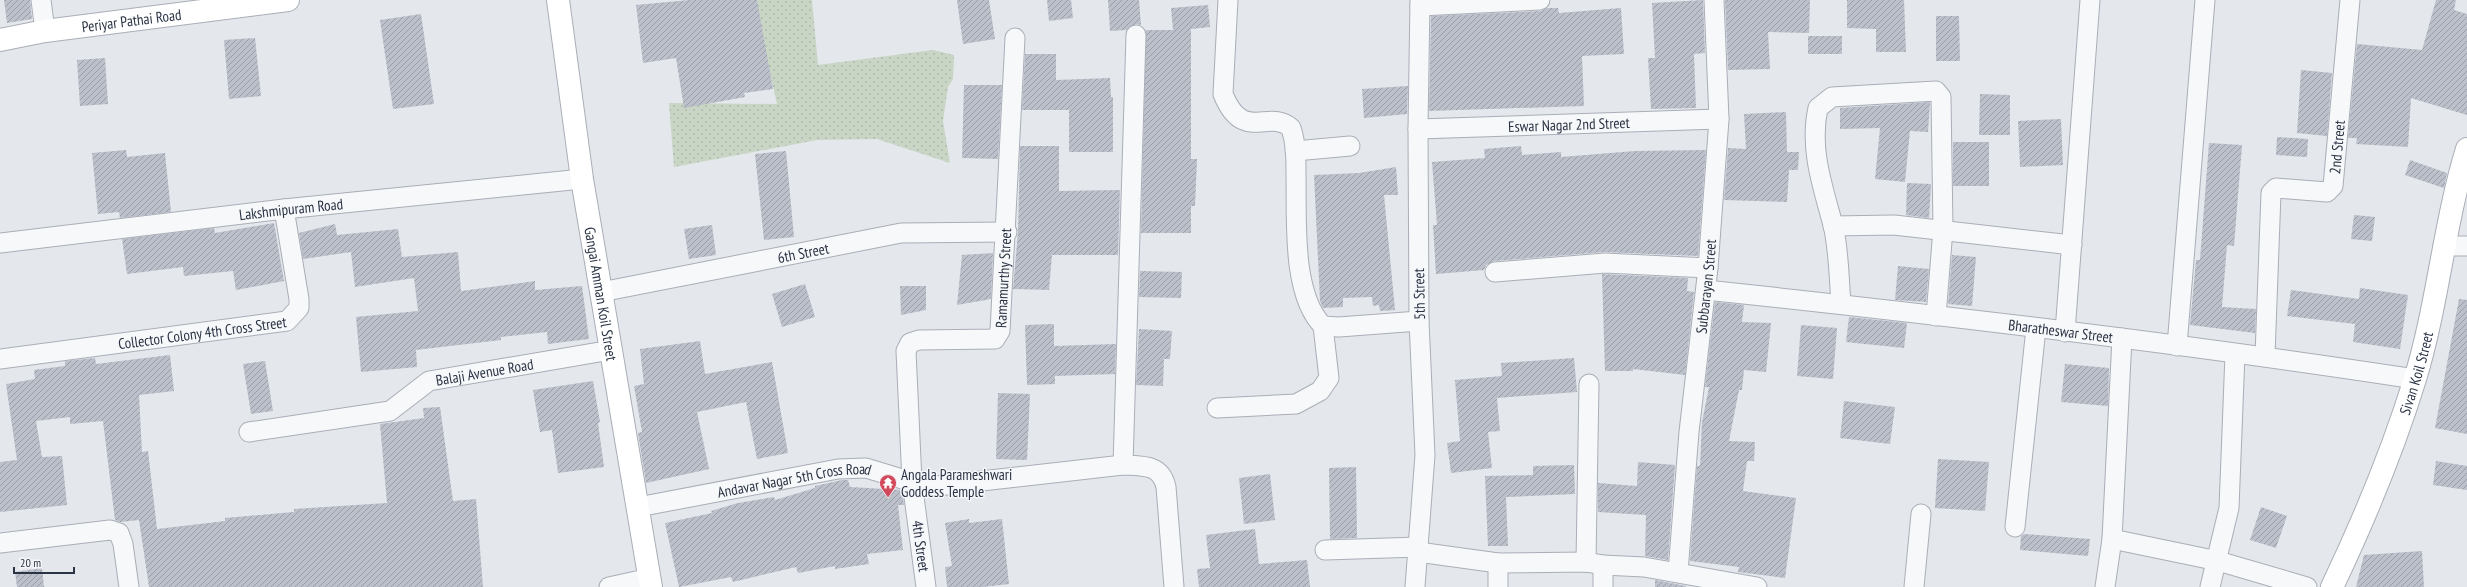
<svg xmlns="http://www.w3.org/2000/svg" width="2467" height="587" font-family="'PT Sans Narrow',sans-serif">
<defs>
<pattern id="green-dots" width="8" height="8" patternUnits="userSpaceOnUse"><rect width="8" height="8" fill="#c9d6c5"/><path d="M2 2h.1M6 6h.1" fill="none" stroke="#adb8ab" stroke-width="1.8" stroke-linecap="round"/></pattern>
<pattern id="building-hatch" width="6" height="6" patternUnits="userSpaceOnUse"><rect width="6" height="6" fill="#bbc0ca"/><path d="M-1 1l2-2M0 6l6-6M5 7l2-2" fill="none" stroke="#989da6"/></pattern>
</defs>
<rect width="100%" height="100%" fill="#e4e7ec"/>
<!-- green -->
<path fill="url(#green-dots)" d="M757,0H812L818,65L933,50L954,55L953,79L948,87L943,121L950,163L877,139L817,140L674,167L669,103L777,104L762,38Z"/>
<!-- building -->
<path fill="url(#building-hatch)" d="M4,0H30L32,19L7,23Z
M689,0H757L773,89L744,93L745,97L684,108L676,58L643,63L636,5Z
M957,0H989L995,39L963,44Z
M1047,0H1071L1073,18L1049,21Z
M1108,0H1139L1141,25L1136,24L1126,30L1110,31Z
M1703,0L1705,53L1694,54L1696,108L1651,109L1648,58H1655L1652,3Z
M1725,0H1810L1809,33L1768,32L1770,69L1728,70Z
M1847,0H1904L1906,52H1876V29L1847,28Z
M2436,0H2456L2454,10L2467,14V115L2411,98L2408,147L2356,144L2357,138H2348L2357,44L2422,50Z
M1208,5L1210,27L1191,29V159H1197L1195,206H1191V233H1141L1146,30H1173L1171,8Z
M1547,8H1558L1559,13L1621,8L1624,54L1582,56L1584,106L1429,111L1431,16L1541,11Z
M421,14L434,104L393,109L380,20Z
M1936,16H1959L1960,61H1936Z
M1808,36H1842V54H1808Z
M255,38L261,96L229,99L224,40Z
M1025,54H1056V80L1110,78L1111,97H1113V152H1069V110H1022Z
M105,58L108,104L80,106L77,60Z
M2301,70L2332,73L2327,136L2297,133Z
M964,85H1002L998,159L962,158Z
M1408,86L1407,114L1364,118L1362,89Z
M1980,94L2010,95V135H1979Z
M1930,102L1928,132L1910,131L1905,182L1875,179L1880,128L1840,129V108Z
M1786,112L1787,152H1799L1798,170H1789L1787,202L1724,200L1728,148L1746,149L1744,114Z
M2061,119L2063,165L2020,167L2018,121Z
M2277,137L2308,139L2307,157L2276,155Z
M1953,142H1989V186H1953Z
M2209,143L2242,145L2234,246L2227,245L2222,307L2256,309L2255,333L2190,325L2196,260H2200Z
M1020,146H1059V191L1120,190L1118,255H1052L1049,290L1013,289L1018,232Z
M1521,146L1522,155L1561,152V157L1635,151L1706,150L1698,256L1604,252L1494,261L1486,265L1484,270L1436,274L1433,225H1437L1432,162L1485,158L1484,149Z
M126,150L127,157L165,153L171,212L120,218L119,212L98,214L92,153Z
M786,151L794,237L764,240L755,154Z
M2410,160L2447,173L2444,188L2405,175Z
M1396,167L1398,195H1384L1395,310L1380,311L1379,305L1373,306L1372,297L1343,298V307L1323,308L1320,301L1314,175L1359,173Z
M1907,183L1931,184L1929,218L1906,215Z
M2354,215L2375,217L2372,241L2351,239Z
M274,223L284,281L236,290L233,271L184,276L183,267L127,274L122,239L214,228L215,233Z
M335,224L337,235L398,229L402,257L458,252L461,291L535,281V290L582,286L589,339L548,344L547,332L501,337V340L416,350L417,367L361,372L356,317L418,311L414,278L355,287L351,252L303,259L299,233Z
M712,225L716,255L689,259L684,229Z
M993,253L991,299L957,305L962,255Z
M1952,255L1976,257L1972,306L1948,304Z
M1898,266L1929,269L1926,302L1895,300Z
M1140,271L1182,272L1181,298L1139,297Z
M1602,274L1688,278L1687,291L1694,292L1685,375L1633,369V371H1605Z
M805,284L815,317L782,327L772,294Z
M900,286H926V310L901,315Z
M2360,288L2408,295L2400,349L2353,342L2355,324L2287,316L2291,290L2359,299Z
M2459,299L2467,300V434L2435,428Z
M1715,302L1744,305L1742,322L1771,323L1766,372L1744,370L1742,390H1739L1729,441L1755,442L1754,461H1747L1743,491L1796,498L1785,578L1738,572L1739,567L1690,561L1697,466H1700L1702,422L1709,387H1705Z
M1849,317L1907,323L1904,348L1846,342Z
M1054,324V346L1116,344L1115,374L1055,376V384L1027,385L1025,325Z
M1801,325L1837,328L1833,379L1797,376Z
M1139,329L1172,331L1170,359H1164L1163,386L1136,385Z
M700,341L705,374L772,362L788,453L757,459L746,402L697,412L709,469L646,483L638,433L642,432L634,386L644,384L640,349Z
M170,355L174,391L139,395L142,452L148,451L157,529L225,521V518L294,512V509L387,503L380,424L424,418L423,408L440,407L453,501L476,499L483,587H149L139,520L120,522L115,520L103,421L70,424V417L36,421L42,457L62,456L67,505L0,512V462L17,460L6,384L35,379L34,370L65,366V361L95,358L96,364Z
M1574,358L1577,392L1497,398L1500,431L1488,432L1492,468L1451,473L1447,443L1460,441L1455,380L1502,376L1501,363Z
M265,361L273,411L251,414L243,364Z
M2065,364L2109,368L2108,406L2061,402Z
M593,381L600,422L598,423L604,467L558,473L552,430L540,432L533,390Z
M998,393L1030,394L1027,460L996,459Z
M1844,401L1895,407L1890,444L1840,438Z
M1938,459L1989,462L1985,511L1935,508Z
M2436,461L2467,466V490L2433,485Z
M1638,462L1675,465L1668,560L1645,556L1646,515L1598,512V483L1637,486Z
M1574,465L1575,494L1506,497L1508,546H1488L1485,476L1533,475V466Z
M1356,467L1357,538L1330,539L1329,468Z
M1270,474L1275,520L1244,524L1239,478Z
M842,480H848L850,487L902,490L904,505H898L903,550L867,554L869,564L835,569V566L798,573L796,567L733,582L731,577L679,587L665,523L712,513L711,511L738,503L774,497L775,500L815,488V486Z
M2261,507L2287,516L2276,548L2250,540Z
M969,519V523L1002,519L1009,584L983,587H947L945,567L952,566L945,523Z
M1255,529L1259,564L1307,560L1310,587H1199L1197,569L1210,568L1206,535Z
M2024,534L2090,539L2088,556L2020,550L2021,536Z
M2422,551L2424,587H2356L2364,555Z
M42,568L44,587H17L15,572Z
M1655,580L1686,586V587H1655Z"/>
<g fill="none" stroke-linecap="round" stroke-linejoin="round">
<!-- street casing -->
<g stroke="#a9aeb7" stroke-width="21">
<g id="street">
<path d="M41,0L45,31"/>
<path d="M1228,0L1223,94C1243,144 1269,108 1291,128C1296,143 1296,158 1296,174C1297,217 1291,294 1323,326L1339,327L1419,321"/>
<path d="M1420,6L1540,0"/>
<path id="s1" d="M1418,129L1719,119"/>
<path d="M1295,151L1350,146"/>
<path d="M1833,226L1894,225L2072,245"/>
<path id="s2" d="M0,243L284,209L582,179"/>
<path d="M2443,246H2467"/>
<path d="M1495,272L1605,263L1708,268"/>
<path id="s3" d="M1706,290C1943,315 2180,343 2415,379"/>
<path id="s4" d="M601,292L901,233L1007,232"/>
<path d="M1841,304C1839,279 1839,250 1833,225C1823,187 1809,149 1818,108L1832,97L1936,91L1941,97L1943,229L1936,316"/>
<path d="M2065,332L2090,0"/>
<path d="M2177,346L2205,0"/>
<path id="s5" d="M2265,356L2271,193L2276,188L2327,192L2333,186L2350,0"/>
<path id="s6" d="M0,359L287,321L299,308V299L284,209"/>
<path d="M1217,408L1296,404L1320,391L1329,378L1323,326"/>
<path id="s7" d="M249,432L390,411L429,381L611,350"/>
<path d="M1123,465L1136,35"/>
<path id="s8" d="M638,507L838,469L866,468L912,482L937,486L1123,465C1143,466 1161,464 1166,487L1174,587"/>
<path d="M2015,527L2036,328"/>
<path d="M2112,539L2218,561L2307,587"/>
<path d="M0,543L110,530L119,533L123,544L129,587"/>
<path d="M1325,550L1419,547"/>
<path d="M1418,552L1498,563L1586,562L1603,565L1644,567L1757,587"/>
<path d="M1586,562L1589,384"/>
<path d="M1603,565V587"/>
<path id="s9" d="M1678,572L1689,432L1708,268L1719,119L1714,0"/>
<path d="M609,587L650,578"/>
<path id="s10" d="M926,587L912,482L906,351L910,343L919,340L995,339L1000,331L1015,38"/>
<path d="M1415,587L1425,455L1419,321L1418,129L1420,0"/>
<path d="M1498,587V563"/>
<path d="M1914,587L1921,514"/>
<path d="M2105,587L2112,539L2122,338"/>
<path d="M2210,587L2229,508L2235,354"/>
</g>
</g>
<!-- secondary casing -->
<g stroke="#a9aeb7" stroke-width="24">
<g id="secondary">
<path id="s11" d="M558,0L582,179L651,587"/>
<path id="s12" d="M0,40L45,31L288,0"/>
<path id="s13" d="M2332,587C2364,520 2393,450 2415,379C2438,304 2444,224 2467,149"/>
</g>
</g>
<!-- street -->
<use href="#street" stroke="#f7f8fa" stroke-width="19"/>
<!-- secondary -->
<use href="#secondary" stroke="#fff" stroke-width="22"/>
</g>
<!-- icons -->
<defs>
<g id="temple-pin" transform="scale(0.9)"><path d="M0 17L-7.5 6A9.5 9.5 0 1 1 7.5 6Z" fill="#d1495b" stroke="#f4f6f9"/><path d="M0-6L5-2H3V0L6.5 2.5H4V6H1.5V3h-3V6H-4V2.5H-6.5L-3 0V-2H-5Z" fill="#fff"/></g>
</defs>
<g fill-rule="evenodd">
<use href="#temple-pin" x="888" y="483"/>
</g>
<g text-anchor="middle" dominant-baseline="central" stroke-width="3" stroke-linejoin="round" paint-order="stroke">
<!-- street labels -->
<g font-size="15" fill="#2b3445" stroke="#f4f6f9">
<text stroke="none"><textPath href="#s12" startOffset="133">Periyar Pathai Road</textPath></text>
<text stroke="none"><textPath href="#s1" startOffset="151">Eswar Nagar 2nd Street</textPath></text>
<text stroke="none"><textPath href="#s5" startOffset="269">2nd Street</textPath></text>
<text stroke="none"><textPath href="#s2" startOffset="293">Lakshmipuram Road</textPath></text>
<text stroke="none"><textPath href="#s4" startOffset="206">6th Street</textPath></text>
<text stroke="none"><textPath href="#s10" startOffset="394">Ramamurthy Street</textPath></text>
<text stroke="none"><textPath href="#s9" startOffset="287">Subbarayan Street</textPath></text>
<text stroke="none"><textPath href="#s11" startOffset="297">Gangai Amman Koil Street</textPath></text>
<text transform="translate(1419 294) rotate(-91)">5th Street</text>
<text stroke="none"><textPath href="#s6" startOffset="204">Collector Colony 4th Cross Street</textPath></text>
<text stroke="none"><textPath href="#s3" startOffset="357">Bharatheswar Street</textPath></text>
<text stroke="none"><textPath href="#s7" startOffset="248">Balaji Avenue Road</textPath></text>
<text stroke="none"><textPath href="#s13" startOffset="230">Sivan Koil Street</textPath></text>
<text stroke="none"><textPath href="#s8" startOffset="159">Andavar Nagar 5th Cross Road</textPath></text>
<text transform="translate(921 546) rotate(82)">4th Street</text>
</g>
<!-- poi labels -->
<g font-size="15" fill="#2b3445" stroke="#f4f6f9" text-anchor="start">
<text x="901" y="474">Angala Parameshwari<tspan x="901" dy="17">Goddess Temple</tspan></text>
</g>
</g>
<!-- scale -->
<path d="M14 567v6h60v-6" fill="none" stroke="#2b3445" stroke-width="2"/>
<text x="20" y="567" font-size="12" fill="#2b3445" stroke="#f4f6f9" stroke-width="3" paint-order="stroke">20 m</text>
</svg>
